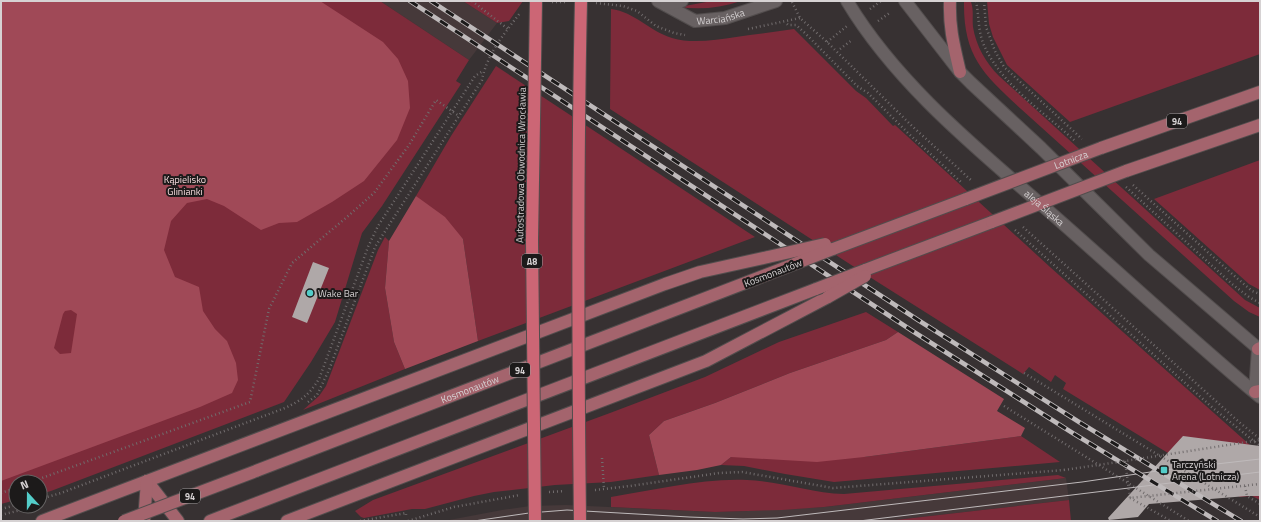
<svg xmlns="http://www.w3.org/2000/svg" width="1261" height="522" font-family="'Titillium Web',sans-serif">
<rect width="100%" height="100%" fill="#373132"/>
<!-- built -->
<path fill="#46393a" d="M380,1H463L497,23L469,60Z
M1066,478L1069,500L887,521H444L502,510L530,506L566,505L715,512L748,511L824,507Z"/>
<!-- green -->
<path fill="#7d2b3a" d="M1,1H380L469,60L456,81L461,84L382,206L362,233L335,322L311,362L284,402L51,491L40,494V482H16V500L1,504Z
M463,1H523L509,21L497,23Z
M712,1H741C720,8 700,10 679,7Z
M964,1H970L971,2C974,10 972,19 973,27C976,46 986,63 999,76L1245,300L1260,308V317L1249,312L1234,301L1021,109C983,74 963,56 964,1Z
M987,1H1260V54L1070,122L1007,65L993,37L989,24Z
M611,9C635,12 649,31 672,38C692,44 715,40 736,37C755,34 775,32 794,29L856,91L866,98L893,126L895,125L1050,267L1260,454V500L1252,496L1240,497L1063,389L1066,383L1055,375L1051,382L1029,367L1023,374L876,281L610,109Z
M496,66L755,237L478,341L463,239L416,196L451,136Z
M1260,160V290L1249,284L1154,199Z
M385,237L389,241L385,288L394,342L405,369L303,410L319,396L326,386L378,250Z
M866,312L898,332L886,340L790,373L715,403L664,421L649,435L659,475L611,482L555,485L494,492L474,496L425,509H412L364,518L361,517L355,511L373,500L610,413L705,377L779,342Z
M1021,436L1060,462L834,482L785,474L744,466L721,465L731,457H864Z
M1058,475L1066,478L824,507L782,510L715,512L611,507V497C655,490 703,478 747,480C780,481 811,493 844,494Z
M1069,500L1071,521H887Z"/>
<!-- forest -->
<path fill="#a14957" d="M416,196L445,217L463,239L478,341L405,369L394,342L385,288L389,241Z
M898,332L1004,399L997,411L1025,428L1021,436L864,457L817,462L731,457L721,465L697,470L659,475L649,435L664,421L715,403L790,373L886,340Z"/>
<!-- water -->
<path fill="#a04957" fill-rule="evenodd" d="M1,1H320L383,42L398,59L408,81L410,108L397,140L364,181L332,202L297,222L279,223L261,230L224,206L207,199L187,203L171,221L164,250L175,277L199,287L203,311L215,329L227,341L236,363L238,380L232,393L200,407L1,481ZM71,310L77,314L71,353L60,354L54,348L63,314L65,311Z"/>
<!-- building -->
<path fill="#afa8a8" d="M313,262L329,268L307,323L292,317Z
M1183,436L1260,446V496H1247L1149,504L1138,517L1109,520L1108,518Z"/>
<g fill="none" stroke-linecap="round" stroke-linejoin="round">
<!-- minor casing -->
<g stroke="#524d4d" stroke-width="14">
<g id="minor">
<path id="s1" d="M658,1L695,21L725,18L776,1"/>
<path id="s2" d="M847,1C899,88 985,155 1060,221C1127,280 1192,340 1260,397"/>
<path d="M905,1L960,72L971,83L1041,148L1149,255L1260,350"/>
<path d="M666,5L682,1"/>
<path d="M1255,392L1258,349"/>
</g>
</g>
<!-- major casing -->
<g stroke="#524d4d" stroke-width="14">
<g id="major">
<path d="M950,1C949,28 954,46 960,72"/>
<path d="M1101,148L1260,92"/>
<path d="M1126,171L1260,125"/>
<path d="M833,249L966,199"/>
<path d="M865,270L992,222"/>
<path d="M1258,349L1260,348"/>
<path d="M1255,392L1260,391"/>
<path id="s3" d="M256,471L784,268"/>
<path d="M147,481L178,521"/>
<path d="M42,521L665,284L700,272L768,257"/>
<path d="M144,521L147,481"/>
<path d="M210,521L816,289"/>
<path d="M287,521L706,361L828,297"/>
</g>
</g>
<!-- path -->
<path stroke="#716c6d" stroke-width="2.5" stroke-dasharray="1 3" stroke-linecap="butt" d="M472,1L508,29
M976,1C979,15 978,30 983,43C1000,84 1044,112 1075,141
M984,1L986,27L995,51L1004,67L1082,139
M552,2H565
M792,2L800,18L827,42L912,126L972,181
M596,3L623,6L637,11L656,26L674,33L685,35
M870,9L881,1
M878,21L891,12
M787,24L788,25H796L805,33L857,86L868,93L908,133L962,183
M748,29L800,18
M827,42L847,26
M840,49L852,40
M1133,185L1231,273L1252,291L1260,294
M1126,187L1232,284L1249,297L1260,303
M1023,227L1239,422L1260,439
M1015,230L1214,409L1260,446
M1024,373L1260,517
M308,402L317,395L329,370L375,247L482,80C487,54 504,34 520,13
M1004,406L1189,521
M602,458L604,489
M31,482L250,402L269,309L292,263L347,217L374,193L409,145L436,100L459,116
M1245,486L1247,496L1260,504
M595,490L630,486L719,473L742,472L833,488L1064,470
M549,492L564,491
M1,493L16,488
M1130,498L1171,521
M40,499L61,493L285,408C302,400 309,395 319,379L368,247L378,226L475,76L483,71
M1,509L16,505
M1,515L33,507
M360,521L406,513V515
M408,521L454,507L520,495"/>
<!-- minor -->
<use href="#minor" stroke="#686162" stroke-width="12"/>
<!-- major -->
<use href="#major" stroke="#a4646d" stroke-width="12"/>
<!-- tram -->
<path stroke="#bfbabb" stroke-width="1" d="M474,521L529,513L567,510L689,517L743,519L777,518L1082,482L1164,470L1260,459
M859,521L1260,472"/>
<!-- rail casing -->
<g stroke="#bfbabb" stroke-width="4.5">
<path id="rail" d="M410,1L914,332L1071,432L1217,521
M431,1L918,320L1079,422L1241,521"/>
</g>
<!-- rail -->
<use href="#rail" stroke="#1c1a1a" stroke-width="3" stroke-dasharray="9" stroke-linecap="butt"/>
<!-- major-bridge casing -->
<g stroke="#524d4d" stroke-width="14" stroke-linecap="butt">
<g id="major-bridge">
<path id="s4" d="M966,199L1101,148"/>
<path d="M992,222L1126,171"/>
<path d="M768,257L825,244"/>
<path d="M784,268L833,249"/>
<path d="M816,289L865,270"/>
<path d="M828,297L865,276"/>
<path d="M124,521L256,471"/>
</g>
</g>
<!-- highway-bridge casing -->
<g stroke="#524d4d" stroke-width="14" stroke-linecap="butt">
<path id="highway-bridge" d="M535,521L532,240L536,1
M580,521C578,348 577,174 581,1"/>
</g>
<!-- path-bridge -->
<path stroke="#716c6d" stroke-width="2.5" stroke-dasharray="1 3" stroke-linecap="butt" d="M1125,461L1130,498L1260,484
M1064,470L1125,461L1260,440"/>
<!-- major-bridge -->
<use href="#major-bridge" stroke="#a4646d" stroke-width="12"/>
<!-- highway-bridge -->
<use href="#highway-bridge" stroke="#cc6675" stroke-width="12"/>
</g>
<!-- markers -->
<g fill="#53cdc9" stroke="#1c1a1a" stroke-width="1.5">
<circle cx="310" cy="293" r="4"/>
<rect x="1160" y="466" width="8" height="8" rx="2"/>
</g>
<g text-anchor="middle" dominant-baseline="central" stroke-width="4" stroke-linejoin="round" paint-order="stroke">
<!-- shield labels -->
<g fill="#1c1a1a" stroke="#9e9b9c" stroke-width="1">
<rect x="1167" y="114" width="20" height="14" rx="3"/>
<rect x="522" y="254" width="20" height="14" rx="3"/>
<rect x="510" y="363" width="20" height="14" rx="3"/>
<rect x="180" y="489" width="20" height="14" rx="3"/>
</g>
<g font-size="9" font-weight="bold" fill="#d6d2d3">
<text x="1177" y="121">94</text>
<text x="532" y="261">A8</text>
<text x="520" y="370">94</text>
<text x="190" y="496">94</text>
</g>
<!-- street labels -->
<g font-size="10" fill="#d6d2d3" stroke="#1c1a1a">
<text stroke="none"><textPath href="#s1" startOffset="68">Warciańska</textPath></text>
<text stroke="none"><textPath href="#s4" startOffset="112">Lotnicza</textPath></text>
<text transform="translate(521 165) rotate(-89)">Autostradowa Obwodnica Wrocławia</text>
<text stroke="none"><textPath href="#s2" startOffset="287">aleja Śląska</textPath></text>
<text transform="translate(773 273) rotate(-21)">Kosmonautów</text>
<text stroke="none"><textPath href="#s3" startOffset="229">Kosmonautów</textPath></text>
</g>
<!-- park labels -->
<g font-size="10" fill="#f5dbdd" stroke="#1c1a1a">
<text x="185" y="179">Kąpielisko<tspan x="185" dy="12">Glinianki</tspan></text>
</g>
<!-- poi labels -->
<g font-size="10" fill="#d6d2d3" stroke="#1c1a1a" text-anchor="start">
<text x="318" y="293">Wake Bar</text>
<text x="1172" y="464">Tarczyński<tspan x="1172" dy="12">Arena (Lotnicza)</tspan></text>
</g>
</g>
<!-- border -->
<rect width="1261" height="522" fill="none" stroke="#d6d2d3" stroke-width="4"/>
<!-- north arrow -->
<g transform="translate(28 494) rotate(339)"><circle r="19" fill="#1c1a1a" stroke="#666464"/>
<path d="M0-3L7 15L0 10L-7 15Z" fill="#53cdc9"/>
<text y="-6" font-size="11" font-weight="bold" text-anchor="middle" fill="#d6d2d3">N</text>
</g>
</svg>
